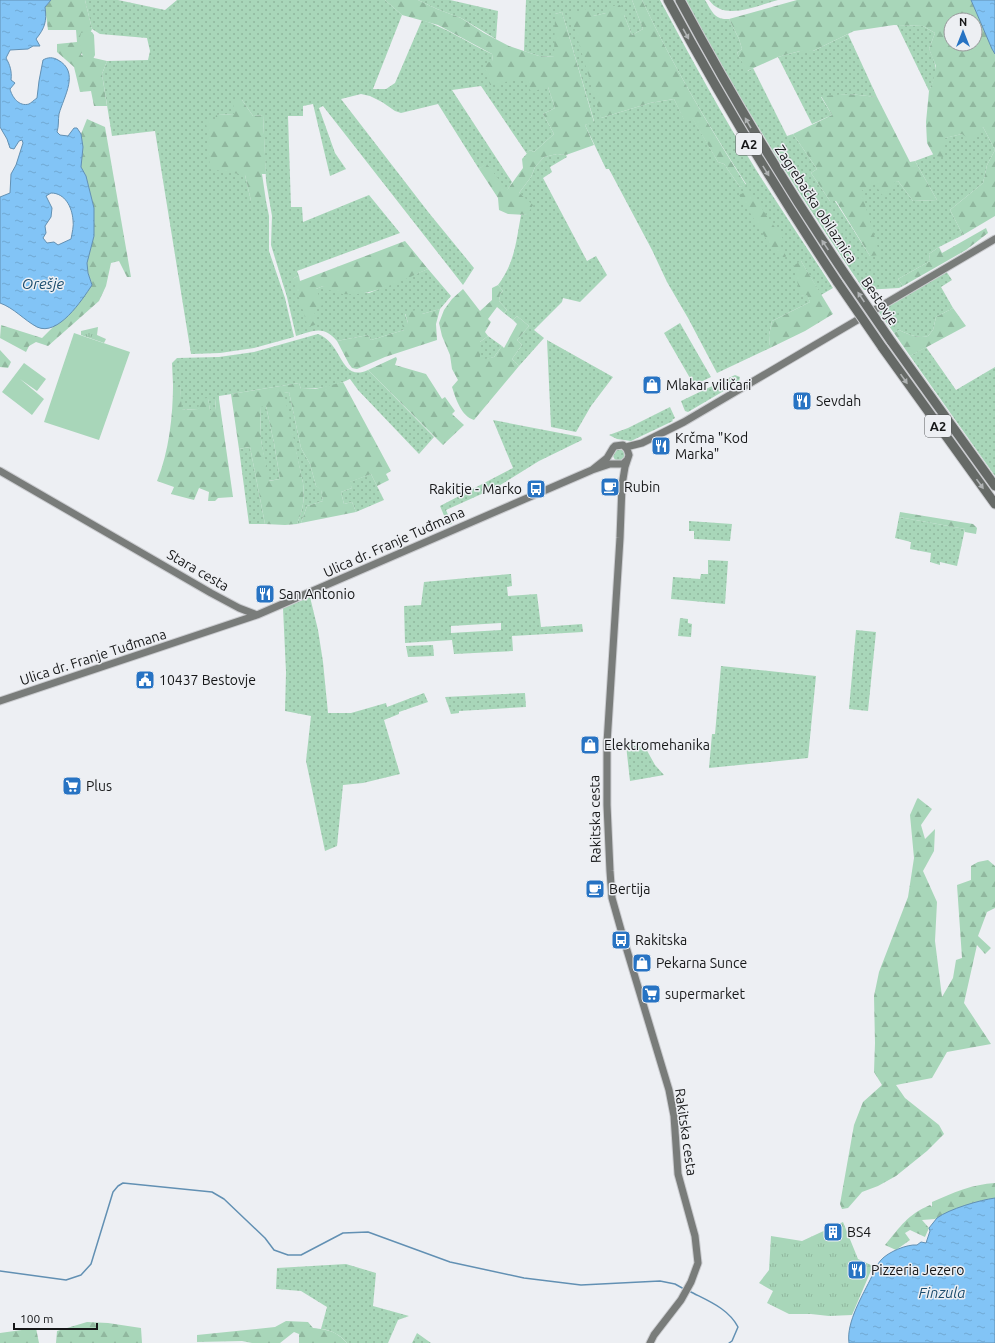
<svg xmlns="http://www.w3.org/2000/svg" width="995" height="1343" font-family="Ubuntu,sans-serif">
<defs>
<pattern id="grass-dots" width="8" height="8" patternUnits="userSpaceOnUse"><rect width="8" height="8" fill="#a8d6b9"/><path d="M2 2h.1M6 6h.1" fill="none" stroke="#90b79e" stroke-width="1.8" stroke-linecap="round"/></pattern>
<pattern id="forest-firs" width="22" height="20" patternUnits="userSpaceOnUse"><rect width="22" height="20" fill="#a8d6b9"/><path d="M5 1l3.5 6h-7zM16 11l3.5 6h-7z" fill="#90b79e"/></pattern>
<pattern id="park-tufts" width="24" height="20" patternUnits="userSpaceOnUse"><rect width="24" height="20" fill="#a8d6b9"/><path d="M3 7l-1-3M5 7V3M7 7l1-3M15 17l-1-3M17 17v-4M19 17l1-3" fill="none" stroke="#90b79e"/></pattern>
<pattern id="water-ripples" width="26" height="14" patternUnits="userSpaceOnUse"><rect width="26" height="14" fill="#82c4f6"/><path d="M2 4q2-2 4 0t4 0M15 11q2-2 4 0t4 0" fill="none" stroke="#70a8d2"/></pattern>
</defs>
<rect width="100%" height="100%" fill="#edeff3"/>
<!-- grass -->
<path fill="url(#grass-dots)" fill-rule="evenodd" d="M85,0H118L165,10L177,0H385L402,15L373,89H386L395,83L422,20C447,28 468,43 492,54L493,61L525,78L548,87L555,108L543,114L554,134L534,152L530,150L527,154L481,86L452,90L512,182L507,191L486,164L479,169L438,104L401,113L395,111L382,102L370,96L361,94L341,99L429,213L474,268L463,285L323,106L319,108L335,153L346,169L330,176L313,104L303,106V116H288L291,207H302L303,222L369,195L400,233L297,271L299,276L293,278L313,308L316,289L323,286L369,293L428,269L451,296L440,309L422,314H405L408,323L404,330L371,340L368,335L337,341C323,325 314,331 296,336L287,297L271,245L272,216L266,181L263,115L253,116L242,100L234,114L217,115L245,175L251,201H266L269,216V251L285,298L294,337L254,348L220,353L191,354L155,131L112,136L102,74L107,61L148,60L150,51L147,38L100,34L92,29Z
M418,0H450L498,11L496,39L461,18L437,9Z
M526,0H632L643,29L632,35L624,15L606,13L593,16L601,118L650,103L674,99L684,119L692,117L718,162L724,164L740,187L746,184C708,125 672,64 642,0H660C691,58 723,117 758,173C782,211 808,249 833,288L821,295L801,261V296L807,294L810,302L772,321L769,335L770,348L717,373L688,318L667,282L652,250L609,169H606L585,125L594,121L562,12L555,14V57L539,56L524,51Z
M686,0H705C712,11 714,20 729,19L739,39L742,49L737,53L748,71L753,68L787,136L793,134L817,169L811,173L830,201H835L870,256L860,191L875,183H891L898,181L913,201L937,200L915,161L934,154L944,138L962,134L983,127L995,150L987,165L983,183L950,210L963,235L939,247L929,254L930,261L898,279L903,286L899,288L864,290C800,196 739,101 686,0Z
M709,0H778C758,5 724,22 709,0Z
M897,25L923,26L935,33L929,49C938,68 938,72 929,91Z
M848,34L877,97L849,94L821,97L832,115L812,124L778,57L800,51H813Z
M557,154L566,155L567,157L550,167L552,172L543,178L587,261L596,256L607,275L580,302L563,298L562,302L534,330L544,338L519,366L512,359L522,345L517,340L529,326L517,316L513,320L504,313L507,310L499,301L500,294L503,291L498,285C515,262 516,242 521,215H527L519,193L531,177L535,167L544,157Z
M946,271L952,280L941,287L953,308L936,317L933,330L928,336C918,339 908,334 899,330L894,333L878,311Z
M680,323L711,377L694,385L664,333Z
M318,334C343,343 340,383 368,370L434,437L419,454L358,390L350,379C335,386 318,389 301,389L299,383L219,396V399H215L216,410H210L208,399L198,409L181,410L180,385H173L172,363L177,358L219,357L254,352Z
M488,336L502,346L494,357L480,361V342Z
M547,340L613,377L591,406L576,432L551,427Z
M926,347L956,390L995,367V476L910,356Z
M735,375L740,377L739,382L688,412L685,411L681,401Z
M289,392L301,448L310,464L316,486L321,489L323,501L307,506L301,523L297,524C303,508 305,501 303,483L283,393Z
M260,406H266L274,443L280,479L268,481L261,440Z
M670,407L675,418L672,420L673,421L631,441L617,439L609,435L628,428Z
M493,420L581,437L582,440L539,461L497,487L446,510L452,524L448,525L440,506L513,468Z
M250,447L265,524H249L239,449Z
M613 455a6 6 0 1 1 12 0a6 6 0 1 1-12 0Z
M371,474L384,500L356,512L352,502L344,504L341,492L352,488L349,482Z
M899,517L965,529L957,566L940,562V565L930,562L931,553L910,549L911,542L895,538Z
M689,521L732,524L730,541L694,539V531H689Z
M708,560L728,561L725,604L671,599L673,577L700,579L701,574H708Z
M511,574L512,586L507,587L508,596L537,594L541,627L582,624L583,632L512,636L513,651L454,654L452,640L405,643L404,606L421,605L424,582ZM501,623V630L451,633V626Z
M310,597L318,630L323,662L328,713H351L386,703L387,707L424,693L428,702L399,712V714L384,720L400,774L363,783L343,785L337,846L325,851L306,761L311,716L285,711L286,672L283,608Z
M680,618L688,619V623L692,624L691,637L678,636Z
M856,630L876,632L868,711L849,709Z
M433,645L434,656L408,657L406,646Z
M721,666L816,676L808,758L709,768L712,734H715Z
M525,693L526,707L459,711V713L451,714L445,697Z
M626,745L645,747L655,765L664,775L630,781Z
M346,1264L376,1273L373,1306L409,1316L398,1320L388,1343H347C340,1335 332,1330 321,1329L327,1307L301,1291L276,1289L277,1268Z
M417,1333L431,1343H412Z"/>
<!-- forest -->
<path fill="url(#forest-firs)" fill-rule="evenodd" d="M51,0H85L92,29L81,55L107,61L102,74L107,106H94L91,91L80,92L74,67L57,52V44L77,42L76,30H48L45,7Z
M385,0H418L437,9L461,18L484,33L509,46L539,56L554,57L555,14L562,12L594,122L585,125L594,145L566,155L557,154L544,157L535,167L531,177L519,193L533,205L527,215L508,214L499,210L498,198L479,169L486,163L507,190L523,168L522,159L530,150L534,152L554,134L543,114L555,108L548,87L531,92L525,78L490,85L483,64L493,61L492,54L438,25L402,15Z
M632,0H642C672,64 708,125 746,185L740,187L724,164L718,162L692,118L684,120L674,99L650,103L601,118L570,13L591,8L593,16L606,13L607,7L620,5L632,35L643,29Z
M797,0H971L995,54V216L963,235L950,210L983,183L987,165L995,150L983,127L970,140L962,134L945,138V157L934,156L927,143L926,122L929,91L933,81L936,66L929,49L935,33L923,26L894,25L854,31L813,51H800L778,57L747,71L737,53L742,49L739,39L729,19ZM951,20H975V44H951Z
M849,94L877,97L910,162L915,161L937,200L913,201L898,181L892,184L893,192L882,195L875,184L861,191L880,255L870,256L836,201H830L811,173L817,169L793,134L832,115L821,96Z
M242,100L253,116L263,115L266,174H262L266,201H251L245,175L210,169L206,121L215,120L216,115L234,114L233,101Z
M87,119L105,127L131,277H127L119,261L111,263L106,286L99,301L48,346L36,342L29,346L26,352L0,338L1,325L42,338L53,327L63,320L79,302L92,285L88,273L86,263L94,236V208L86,176L81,167L83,147L81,134Z
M749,190L783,239L779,243L786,256L783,259L773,250L739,195Z
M986,228L988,233L966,250L903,286L898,279L930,261L929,254L939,247L942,253Z
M405,241L428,269C400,281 351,308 323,286L316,289L323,305L313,308L318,324L308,327L293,278L299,276L300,281Z
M801,261L833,314L805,331L770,348L769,335L772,321L810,302L807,295L801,296L793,266Z
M498,285L503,291L500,294L499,301L507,310L504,313L497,307L488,319L491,322L485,332L488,336L480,342V360L494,357L502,346L504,348L517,324L513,320L517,316L529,326L517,340L522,345L512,359L519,366L474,420C461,416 456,399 452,387L458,380L452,369L450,355L442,336L439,323L444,310L452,299L463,289L480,311L492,300V288Z
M953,308L966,326L910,356L894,333L899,330C908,334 918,339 928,336L933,330L936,317Z
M420,309L422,314L440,309L436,324L437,340L385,357L357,369L352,368L349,364L337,341L368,335L371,340L404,330L402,325L408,323L405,313Z
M0,350L11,362L8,368L0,367Z
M396,357L397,359L395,365L426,374L442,399L445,397L455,411L452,414L464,425L443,445L368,370Z
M343,382L391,471L386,474L389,480L377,486L371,474L350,482L352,488L341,492L344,504L352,502L356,512L301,523L307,506L323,501L321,490L316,486L310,464L301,448L289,392L284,393L303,483C305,501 303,508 297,524L285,525L265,524L250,447L239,449L231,394L299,383L301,389H315ZM266,406L274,443L280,479L269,481L261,440L260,407Z
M173,385H180L182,410L198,409L200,399L208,398L210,410H216L215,399H219L233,497L218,498L215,501H208L209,492L199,488L194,500L171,494L174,487L157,481C169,452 173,415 173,385Z
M900,512L973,524L977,528L976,534L965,532V529L899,517Z
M918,798L932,809L921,825L925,839L935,829L934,851L923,871L937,902L935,941L942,997L953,978L956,960L962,958L957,885L971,880V866L978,862L988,860L995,866V908L987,912L978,936L991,948L985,954L977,945L964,1003L991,1044L947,1052L932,1078L896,1085L905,1098L939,1125L944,1134L927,1151L896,1176L878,1186L862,1192L848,1208L842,1209L840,1204L854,1125L863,1102L882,1085L874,1072L875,1043L874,996L879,972L908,897L914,858L910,815L917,799Z
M995,1183V1198L976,1203L945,1214L935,1219L922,1220L929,1228L925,1237L910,1230L905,1233L910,1240L896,1250L885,1245C901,1226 907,1215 930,1205L932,1207V1202C952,1193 973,1184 995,1183Z
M286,1321L308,1322L313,1328C329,1330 336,1331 347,1343H299V1334L294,1332L280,1343H252L242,1341L197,1342V1335L275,1327Z
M87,1322L108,1323L141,1328L142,1343H56L57,1331Z
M36,1328L39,1343H0V1333Z"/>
<!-- park -->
<path fill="url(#park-tufts)" d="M98,327L97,335L106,339L104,343L81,335V331Z
M843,1222L858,1259L873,1266L852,1315L829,1316L811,1314H789L767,1303L773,1291L759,1283L769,1270L771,1236L802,1241Z"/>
<!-- pitch -->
<path fill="#a8d6b9" d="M87,31L92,32L94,35L95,55L93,59L89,60L83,57C81,49 78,41 81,33Z
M74,333L130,352L99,440L44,422Z
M24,363L46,379L37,391L20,379L44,399L32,415L2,392Z"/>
<!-- water -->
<path fill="url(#water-ripples)" stroke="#6290b3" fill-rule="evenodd" d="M0,0H51L45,7C47,21 45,28 36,39L40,46H33L28,49L10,50L6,58C10,65 12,71 11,80L15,83L10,89C12,97 19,107 29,104C31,103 34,100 37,98L39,81L43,60C48,57 53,57 58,60C80,72 64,96 59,114C58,120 59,126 57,132L60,135L68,136L74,128H77L81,134L83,147L81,167L86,176L94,208V236L87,263L88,273L92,285C82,300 58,337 37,327C24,320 14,308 0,303V197L10,193L11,174L16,165L23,143L22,140L19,141L14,149L10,148L7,139L0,127ZM51,193C65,193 72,207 73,220C74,226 72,233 71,239L58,245L54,242L47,243L43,238L46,233L45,226L51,217L52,208L46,196Z
M971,0H995V54L992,49Z
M995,1198V1343H849C846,1322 863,1295 872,1276C875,1271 877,1264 881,1260C888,1252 907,1244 917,1245L921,1242L926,1243L930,1231L929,1228C932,1225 934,1221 937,1218C949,1209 980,1200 995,1198Z"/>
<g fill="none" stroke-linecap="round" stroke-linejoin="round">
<!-- stream -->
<path stroke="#6290b3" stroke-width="1.5" d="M0,1271L66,1280L81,1275L91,1264L113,1192L118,1186L123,1183L212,1192L224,1199L265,1238L274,1250L288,1255H301L343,1233L368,1232L450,1262L524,1278L581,1285L660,1281L675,1284L684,1289
M689,1291C708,1301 728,1308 738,1327L732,1341L729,1343"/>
<!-- major casing -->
<g stroke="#cbccd0" stroke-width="9">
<path id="major" d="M626,447L642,443L684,422L995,239
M592,470L607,458L613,448L615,446L623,445L627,449L629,455L625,467L622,485L620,538L607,743V805L610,871L612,898L623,937L669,1090L674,1116L678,1174L695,1236L698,1263L691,1282L681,1300L654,1335L650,1343
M0,471L211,593L239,608L257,615
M0,701L257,615L592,470L610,464H623L626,461"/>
</g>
<!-- highway casing -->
<g stroke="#cbccd0" stroke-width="11">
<path id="highway" d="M668,0C720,97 777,191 838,283
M680,0C731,95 786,187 847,277
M891,341L995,486
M882,347L995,504"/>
</g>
<!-- major -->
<use href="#major" stroke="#797c7a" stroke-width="7"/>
<!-- highway -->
<use href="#highway" stroke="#666a67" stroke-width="9"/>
<!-- highway-bridge casing -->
<g stroke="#cbccd0" stroke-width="11" stroke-linecap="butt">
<path id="highway-bridge" d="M847,277L891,341
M838,283L882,347"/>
</g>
<!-- highway-bridge -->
<use href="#highway-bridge" stroke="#666a67" stroke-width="9"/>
</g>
<!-- one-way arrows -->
<defs><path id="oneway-solid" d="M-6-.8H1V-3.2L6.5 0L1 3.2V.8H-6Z"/></defs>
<g fill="#b0b3b4">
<use href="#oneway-solid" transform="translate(686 34) rotate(61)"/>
<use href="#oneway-solid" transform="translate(748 123) rotate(-120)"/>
<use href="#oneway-solid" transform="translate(766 171) rotate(58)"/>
<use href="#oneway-solid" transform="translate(825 245) rotate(-124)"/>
<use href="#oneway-solid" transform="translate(861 297) rotate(-124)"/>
<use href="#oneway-solid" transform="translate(904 379) rotate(55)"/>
<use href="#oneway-solid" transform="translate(980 484) rotate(54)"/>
</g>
<!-- icons -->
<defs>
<g id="shop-square" transform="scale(1)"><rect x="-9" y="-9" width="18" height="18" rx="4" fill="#2773c3" stroke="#edeff3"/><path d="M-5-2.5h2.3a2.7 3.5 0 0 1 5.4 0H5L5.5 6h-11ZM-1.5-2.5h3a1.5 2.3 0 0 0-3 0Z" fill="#fff"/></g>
<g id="restaurant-square" transform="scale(1)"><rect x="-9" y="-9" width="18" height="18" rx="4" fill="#2773c3" stroke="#edeff3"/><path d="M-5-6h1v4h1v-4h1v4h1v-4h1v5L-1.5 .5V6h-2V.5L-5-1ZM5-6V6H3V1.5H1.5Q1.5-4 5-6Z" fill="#fff"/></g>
<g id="cafe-square" transform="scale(1)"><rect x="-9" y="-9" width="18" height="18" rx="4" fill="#2773c3" stroke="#edeff3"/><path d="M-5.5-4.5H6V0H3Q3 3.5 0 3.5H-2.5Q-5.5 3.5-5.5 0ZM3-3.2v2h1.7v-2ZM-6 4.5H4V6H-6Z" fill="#fff"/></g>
<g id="bus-square" transform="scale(1)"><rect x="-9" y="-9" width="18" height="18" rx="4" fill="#2773c3" stroke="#edeff3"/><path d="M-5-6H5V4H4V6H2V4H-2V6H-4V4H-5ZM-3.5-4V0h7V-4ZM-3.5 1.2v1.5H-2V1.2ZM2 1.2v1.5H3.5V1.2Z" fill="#fff"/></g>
<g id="civic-square" transform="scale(1)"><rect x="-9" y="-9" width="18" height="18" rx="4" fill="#2773c3" stroke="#edeff3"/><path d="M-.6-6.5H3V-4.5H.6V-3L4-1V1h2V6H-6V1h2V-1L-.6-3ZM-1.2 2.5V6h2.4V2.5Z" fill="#fff"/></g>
<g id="supermarket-square" transform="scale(1)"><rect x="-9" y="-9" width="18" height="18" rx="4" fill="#2773c3" stroke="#edeff3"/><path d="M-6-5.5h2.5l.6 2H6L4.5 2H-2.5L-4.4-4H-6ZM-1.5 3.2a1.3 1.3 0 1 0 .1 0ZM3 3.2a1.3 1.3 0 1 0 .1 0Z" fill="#fff"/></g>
<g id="building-square" transform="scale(1)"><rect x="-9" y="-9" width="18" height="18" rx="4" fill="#2773c3" stroke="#edeff3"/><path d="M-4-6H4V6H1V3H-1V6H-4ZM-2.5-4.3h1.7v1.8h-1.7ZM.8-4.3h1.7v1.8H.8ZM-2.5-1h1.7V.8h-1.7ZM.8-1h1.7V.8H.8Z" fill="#fff"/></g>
</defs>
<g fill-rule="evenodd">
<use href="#shop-square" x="652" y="385"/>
<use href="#restaurant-square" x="802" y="401"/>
<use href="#restaurant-square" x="661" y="446"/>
<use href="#cafe-square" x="610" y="487"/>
<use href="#bus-square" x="536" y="489"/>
<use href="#restaurant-square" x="265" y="594"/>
<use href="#civic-square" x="145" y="680"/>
<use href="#shop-square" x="590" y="745"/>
<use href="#supermarket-square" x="72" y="786"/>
<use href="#cafe-square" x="595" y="889"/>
<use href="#bus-square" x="621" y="940"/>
<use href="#shop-square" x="642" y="963"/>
<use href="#supermarket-square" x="651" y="994"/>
<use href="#building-square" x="833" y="1232"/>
<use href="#restaurant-square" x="857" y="1270"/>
</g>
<g text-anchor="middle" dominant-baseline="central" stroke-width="3" stroke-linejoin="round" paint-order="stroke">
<!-- shield labels -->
<g fill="#edeff3" stroke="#56585a" stroke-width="1">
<rect x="736" y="133" width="26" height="22" rx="3"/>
<rect x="925" y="415" width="26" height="22" rx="3"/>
</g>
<g font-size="13" font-weight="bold" fill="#161718">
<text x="749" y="144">A2</text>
<text x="938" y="426">A2</text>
</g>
<!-- street labels -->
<g font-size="14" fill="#161718" stroke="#edeff3">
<text transform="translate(816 204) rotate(57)">Zagrebačka obilaznica</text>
<text transform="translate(880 301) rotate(56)">Bestovje</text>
<text transform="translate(394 542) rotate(-24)">Ulica dr. Franje Tuđmana</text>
<text transform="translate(198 570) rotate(30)">Stara cesta</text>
<text transform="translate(93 657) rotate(-18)">Ulica dr. Franje Tuđmana</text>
<text transform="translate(595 819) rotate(-91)">Rakitska cesta</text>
<text transform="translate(686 1132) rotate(82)">Rakitska cesta</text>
</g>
<!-- poi labels -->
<g font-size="14" fill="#161718" stroke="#edeff3" text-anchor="start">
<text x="666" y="385">Mlakar viličari</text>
<text x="816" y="401">Sevdah</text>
<text x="675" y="438">Krčma "Kod<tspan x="675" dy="16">Marka"</tspan></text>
<text x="624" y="487">Rubin</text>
<text x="522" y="489" text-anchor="end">Rakitje - Marko</text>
<text x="279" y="594">San Antonio</text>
<text x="159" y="680">10437 Bestovje</text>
<text x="604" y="745">Elektromehanika</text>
<text x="86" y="786">Plus</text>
<text x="609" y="889">Bertija</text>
<text x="635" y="940">Rakitska</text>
<text x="656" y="963">Pekarna Sunce</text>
<text x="665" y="994">supermarket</text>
<text x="847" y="1232">BS4</text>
<text x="871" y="1270">Pizzeria Jezero</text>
</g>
<!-- water labels -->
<g font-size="15" font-style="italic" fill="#1c4d6e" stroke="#edeff3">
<text x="43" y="283">Orešje</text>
<text x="942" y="1292">Finzula</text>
</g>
</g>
<!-- north arrow -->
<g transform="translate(963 32)"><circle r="19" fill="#edeff3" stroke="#97999b"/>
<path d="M0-3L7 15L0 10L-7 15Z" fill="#2773c3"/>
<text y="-6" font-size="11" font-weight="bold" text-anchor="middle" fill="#161718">N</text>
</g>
<!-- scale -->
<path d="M14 1323v6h83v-6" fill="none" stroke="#161718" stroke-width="2"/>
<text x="20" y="1323" font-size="12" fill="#161718" stroke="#edeff3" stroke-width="3" paint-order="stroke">100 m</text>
</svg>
